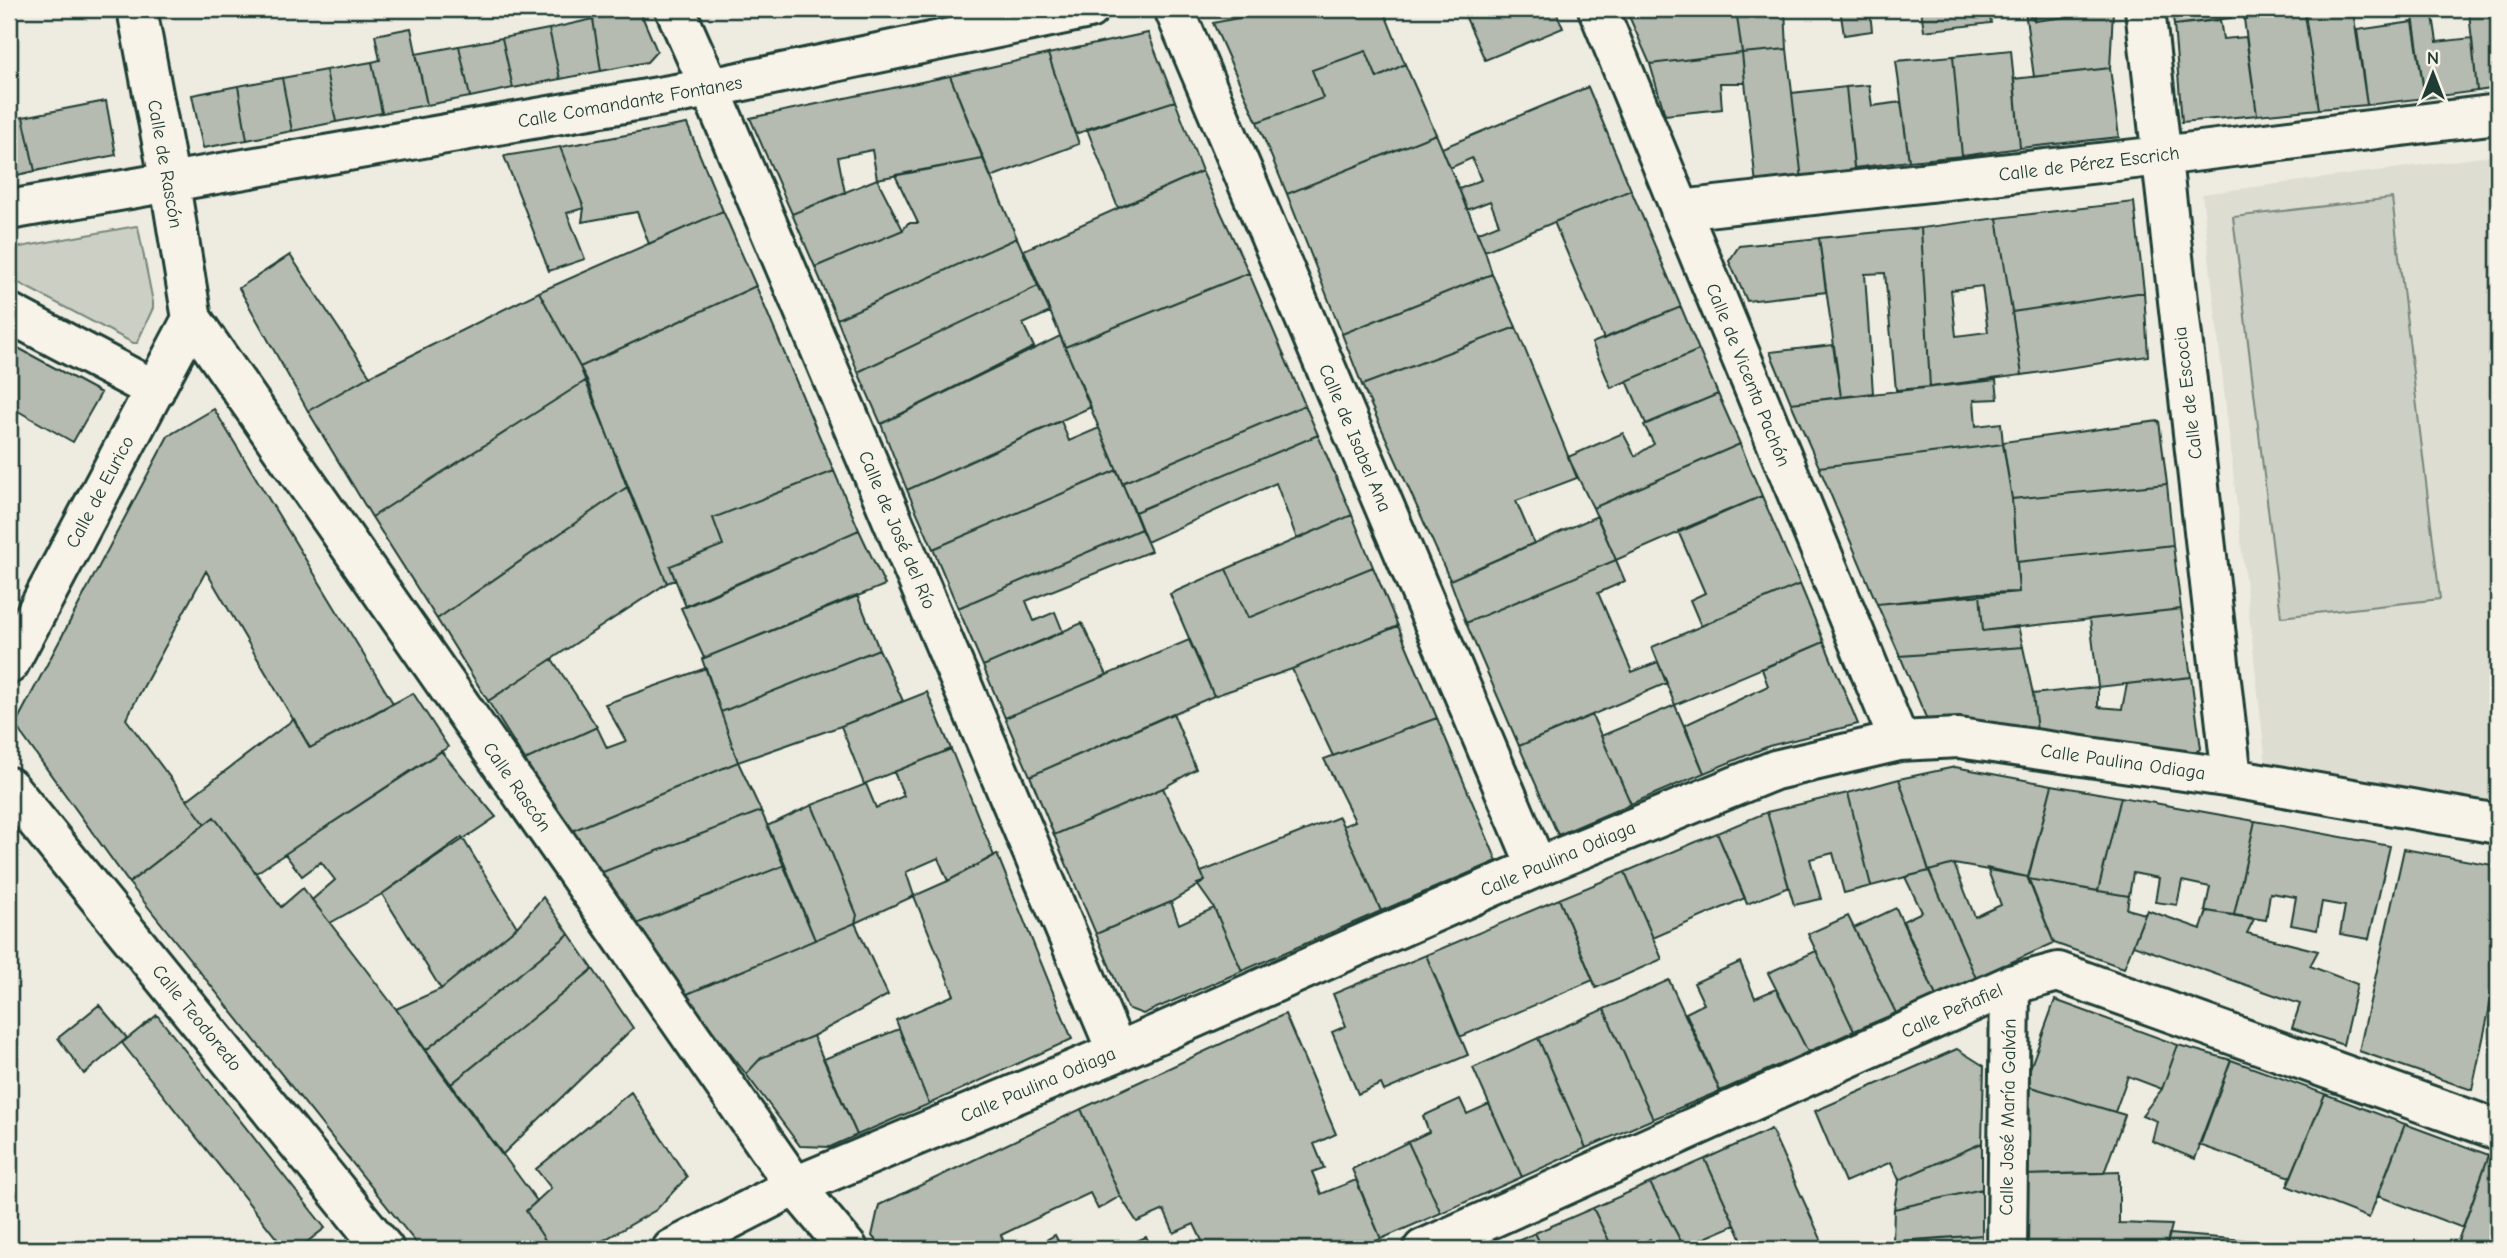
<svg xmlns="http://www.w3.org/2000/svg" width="2507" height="1258" font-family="'Comic Neue',sans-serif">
<rect width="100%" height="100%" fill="#eeece1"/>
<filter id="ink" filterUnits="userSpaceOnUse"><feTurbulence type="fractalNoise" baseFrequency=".0143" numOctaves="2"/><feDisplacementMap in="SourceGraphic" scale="14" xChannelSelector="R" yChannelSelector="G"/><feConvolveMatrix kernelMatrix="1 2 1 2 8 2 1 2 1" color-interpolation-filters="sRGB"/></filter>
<g filter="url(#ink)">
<!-- built -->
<path fill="#ddddd2" d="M2498,155V803L2266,765L2202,194Z"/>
<!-- green -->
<path fill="#cccfc4" stroke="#76867c" stroke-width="2" d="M2392,198L2440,599L2281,617L2233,217Z
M136,226L138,227L153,302V308L137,343H133L9,278V249Z"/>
<!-- building -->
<path fill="#b5bbb0" stroke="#1f3d34" stroke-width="2" fill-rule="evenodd" d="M633,9H639L657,51L647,62L601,71L593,19Z
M1282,9H1383L1405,64L1377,78L1366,51L1312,70L1323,98L1257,122L1213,23Z
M1462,9H1555L1563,28L1485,60Z
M1626,9H1686L1628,14Z
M1686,9H1736L1742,53L1650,64L1628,14Z
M1736,9H1785L1787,49L1742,53Z
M1840,9H1892L1870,12L1872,31L1844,35Z
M1921,9H1989L1991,23L1924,31Z
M2032,9H2113V11L2035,21Z
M2172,9H2230L2231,18L2174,25Z
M2314,9H2369L2353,11L2367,105L2319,109L2305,14L2315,12Z
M2412,9H2432L2437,42L2472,38L2477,91L2425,98Z
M2498,9V88L2477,91L2469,12Z
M2025,11L2035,21L2113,11L2110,68L2034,77Z
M2305,14L2319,109L2257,115L2244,19Z
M593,19L601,71L560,79L549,29Z
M2220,20L2223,39L2246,37L2257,115L2182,122L2174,25Z
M2413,22L2425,98L2367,105L2357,30Z
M411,28L427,105L382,113L372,62L380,60L375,35Z
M549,29L560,79L513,88L502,38Z
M1148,33L1175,101L1075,134L1048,54Z
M502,38L513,88L470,97L459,46Z
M459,46L470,97L427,105L416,54Z
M1787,49L1802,180L1756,185L1742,53Z
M2011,50L2020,148L1962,156L1953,56Z
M1366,51L1377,78L1405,64L1436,134L1287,194L1257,122L1323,98L1312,70Z
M1742,53L1745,83H1720L1722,109L1665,115L1650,64Z
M1048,54L1079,144L991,177L950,76Z
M1953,56L1962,156L1909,161L1896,61Z
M372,62L382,113L336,122L326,70Z
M2110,68L2119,137L2020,148L2014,79Z
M326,70L336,122L292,131L282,78Z
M950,76L983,159L877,179L872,150L838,157L845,193L792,214L750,118Z
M282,78L292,131L247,140L238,86Z
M1869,85L1872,106L1901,102L1909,161L1854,168L1846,87Z
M238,86L247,140L203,148L192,95Z
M1588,87L1631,190L1485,251L1477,233L1499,224L1490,201L1467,210L1459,189L1481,180L1472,158L1450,168L1442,148Z
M1846,87L1855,175L1802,180L1792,93Z
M106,101L116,155L35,171L23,117Z
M1175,101L1202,171L1118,208L1087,129Z
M23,117L35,171L9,177V119Z
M687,124L723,211L649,244L637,212L582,222L584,208L560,147Z
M1436,134L1485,251L1492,274L1342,334L1287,194Z
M560,147L584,208L567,213L585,259L549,271L504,156Z
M983,159L1017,238L837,319L815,267L903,230L908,223H918L895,175Z
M1202,171L1249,273L1065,347L1024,250Z
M877,179L903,230L815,267L792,214Z
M1631,190L1681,307L1604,339L1554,222Z
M2134,202L2144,292L2012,312L1997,218Z
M723,211L756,286L580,367L539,292Z
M1997,218L2022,375L1930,387L1921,228ZM1982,286L1988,332L1956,336L1951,290Z
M1921,228L1930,387L1896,390L1885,273L1865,274L1873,393L1841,397L1819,238Z
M1017,238L1038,286L858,372L837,319Z
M1819,238L1826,292L1747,301L1729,261L1739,246Z
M290,255L370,376L308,411L239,288Z
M1249,273L1305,405L1122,483L1065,347Z
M1492,274L1516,327L1362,385L1342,334Z
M756,286L834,471L713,518L723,545L670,566L675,580L667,583L580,367Z
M1038,286L1050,312L1023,324L1034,347L881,424L858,372Z
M539,292L587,380L372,517L308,411L370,376Z
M2144,292L2148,356L2022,375L2012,312Z
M1681,307L1699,350L1611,388L1592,343Z
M1516,327L1577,478L1516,501L1534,543L1450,580L1362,385Z
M1060,336L1091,407L907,490L881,424Z
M9,343L101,393L73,442L9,406Z
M1833,345L1841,397L1791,403L1770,352Z
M1699,350L1718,394L1646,424L1627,381Z
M587,380L627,487L437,619L372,517Z
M1996,380L1998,399L1974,400L1976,426L2001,423L2003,444L1819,467L1791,403Z
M1718,394L1740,444L1593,508L1568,457L1623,433L1635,456L1654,444L1644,425Z
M1305,405L1318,435L1135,512L1122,483Z
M214,409L393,703L310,748L206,571L126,719L205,824L129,883L15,725L168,436Z
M1061,421L1069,441L1099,428L1117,470L933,549L907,490Z
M2159,421L2167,484L2012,499L2003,442Z
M1318,435L1352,515L1297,539L1276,483L1147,542L1135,512Z
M1740,444L1762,496L1616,560L1593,508Z
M2003,444L2012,499L2019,592L1877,604L1819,467Z
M1117,470L1141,529L958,608L933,549Z
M834,471L859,530L686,607L670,566L723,545L713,518Z
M2167,484L2173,545L2017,562L2012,499Z
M627,487L667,583L488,701L437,619Z
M1762,496L1800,584L1701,626L1690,600L1705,593L1678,531Z
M1352,515L1373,567L1248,618L1226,569Z
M1597,516L1616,560L1466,623L1450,580Z
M1141,529L1151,551L1026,601L1034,621L1055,612L1063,632L983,666L958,608Z
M859,530L885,585L704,658L681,608Z
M2173,545L2181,609L1983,631L1980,593L2019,592L2017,562Z
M1616,560L1625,581L1598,593L1632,672L1658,662L1667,683L1519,746L1466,623Z
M1373,567L1398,626L1292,669L1214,696L1170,594L1226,569L1248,618Z
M1800,584L1824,642L1675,705L1652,647Z
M1980,593L1983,631L2018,626L2023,647L1900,656L1877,604Z
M857,595L879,649L721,712L702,659Z
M2181,609L2191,677L2098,687L2090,619Z
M1082,623L1107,675L1005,718L983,666Z
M1398,626L1437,718L1333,756L1292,669Z
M1189,640L1214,696L1030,776L1005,718Z
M1824,642L1858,724L1769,746L1704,773L1685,725L1768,686L1762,669Z
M2023,647L2033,694L2037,732L1958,720H1927L1900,656Z
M879,649L903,701L841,726L738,762L721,712Z
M552,659L597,727L525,760L488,701Z
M706,668L738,762L567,833L525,760L597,727L607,748L626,741L605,704Z
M2191,677L2201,748L2191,756L2037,732L2033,694L2098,687V707L2122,709L2127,684Z
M927,692L951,749L864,784L841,726Z
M413,693L448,747L256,873L214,817L205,824L187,800L294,719L310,748Z
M1675,705L1704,773L1631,804L1601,736Z
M1173,713L1196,769L1163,788L1054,835L1030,776Z
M1592,715L1631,804L1558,835L1519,746Z
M1437,718L1497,861L1381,911L1343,826L1355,821L1324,759Z
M951,749L994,856L948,881L938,858L906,872L914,896L855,923L857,915L812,805L866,784L876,808L904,796L894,772Z
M441,751L496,817L382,894L330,923L312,900L335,880L321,862L302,876L285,854Z
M738,762L761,811L595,875L567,833Z
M1955,767L2052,785L2028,877L1954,864L1929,871L1899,779Z
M1899,779L1929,871L1871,886L1848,793Z
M2052,785L2121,797L2098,891L2028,879Z
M1163,788L1205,881L1171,902L1096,934L1054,835Z
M1848,793L1871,886L1844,893L1833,853L1810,859L1821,899L1794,905L1767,812Z
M2121,797L2255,821L2234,915L2205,911L2210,887L2182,881L2177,905L2155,902L2159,878L2133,873L2129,896L2098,891Z
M812,805L857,915L855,923L815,940L767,826Z
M761,811L785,865L626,928L595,875Z
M1767,812L1789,887L1747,904L1717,833Z
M214,817L281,907L303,888L396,1009L537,1201L526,1211L551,1249H421L129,883Z
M1339,817L1381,911L1242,971L1214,908L1197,884L1205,881L1201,872Z
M2255,821L2390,846L2369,939L2340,934L2345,906L2322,902L2317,930L2291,925L2296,897L2270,893L2266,920L2234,915Z
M1717,833L1745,898L1653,938L1625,872Z
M462,837L517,927L441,989L382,894Z
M2404,849L2498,866V969L2472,1090L2359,1051Z
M997,854L1072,1039L929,1104L896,1020L954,995L914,896L948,881Z
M1954,864L1975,917L2001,905L1987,868L2028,877L2054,943L1976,978L1929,871Z
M785,865L815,940L668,1002L626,928Z
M1929,871L1976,978L1936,996L1903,921L1922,912L1905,877Z
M1625,872L1662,959L1596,988L1559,899Z
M2028,879L2129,896L2127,909L2145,914L2124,968L2054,943Z
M543,897L569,934L425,1051L396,1009L441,989L517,927Z
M1559,899L1593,980L1460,1037L1426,955Z
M1171,902L1179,924L1214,908L1242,971L1143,1014L1127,1008L1096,934Z
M1896,908L1936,996L1896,1013L1854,928Z
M2147,910L2201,929L2207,911L2254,919L2247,933L2318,951L2310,966L2357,984L2343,1045L2292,1028L2300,1004L2133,945Z
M1848,916L1896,1013L1854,1031L1808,934Z
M855,923L888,995L813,1036L761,1058L746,1074L685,995Z
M569,934L593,969L450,1085L425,1051Z
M1816,951L1854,1031L1808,1052L1768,973Z
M1426,955L1468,1055L1384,1091L1381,1084L1358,1094L1332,1032L1346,1026L1333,994Z
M1740,962L1755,998L1776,989L1808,1052L1720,1091L1686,1013L1704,1004L1694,983Z
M593,969L633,1028L502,1155L450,1085Z
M1669,980L1720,1091L1653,1119L1604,1009Z
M2055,1000L2178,1045L2162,1089L2128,1076L2115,1112L2024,1085Z
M99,1005L127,1038L84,1074L58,1038Z
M1604,1009L1653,1119L1586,1148L1538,1038Z
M1285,1014L1336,1134L1314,1144L1324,1168L1312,1172L1321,1194L1356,1180L1381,1239L1356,1249H1199L1205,1247L1194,1224L1174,1233L1164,1210L1137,1222L1120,1196L1081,1109Z
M157,1015L325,1228L298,1249H285L122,1043Z
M899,1029L929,1104L857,1135L824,1059Z
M813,1036L857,1135L830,1147L800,1146L746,1074L761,1058Z
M1538,1038L1586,1148L1522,1177L1473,1068Z
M2178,1045L2231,1060L2195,1159L2152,1141L2157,1121L2142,1115L2162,1089Z
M1957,1049L1984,1066L1982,1143L1899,1180L1891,1162L1845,1182L1815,1111Z
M2231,1060L2325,1094L2291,1177L2199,1145Z
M2024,1085L2125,1115L2104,1173L2024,1175Z
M631,1092L687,1177L656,1210L604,1240L584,1249H551L526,1211L551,1188L536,1169Z
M2325,1094L2405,1124L2369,1218L2287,1186Z
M1460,1099L1467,1114L1489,1104L1522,1177L1441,1213L1408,1142L1429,1132L1423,1116Z
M1081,1109L1120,1196L1098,1209L1090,1193L1001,1235L1007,1249H883L872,1236L879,1205Z
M2405,1124L2489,1155L2463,1228L2378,1196Z
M1771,1129L1821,1239L1824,1248L1746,1249L1705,1159Z
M1408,1142L1441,1213L1381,1239L1352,1169Z
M1982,1143V1189L1894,1209L1899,1180Z
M2489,1155L2498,1158V1249H2455Z
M1705,1159L1735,1225L1684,1247L1650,1183Z
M2119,1172V1223L2172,1225L2166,1249H2023L2024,1175Z
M1650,1183L1685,1249H1656L1650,1239L1629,1249H1613L1593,1208Z
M1982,1189V1235L1893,1242L1894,1209Z
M1593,1208L1613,1249H1543L1535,1233Z
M1535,1233L1543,1249H1499L1505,1247Z
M2169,1234L2295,1244L2293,1249H2166Z
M1055,1235L1062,1249H1031Z
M1982,1235V1249H1900L1899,1241Z
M1146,1237L1154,1249H1118Z
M1100,1243L1103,1249H1088Z"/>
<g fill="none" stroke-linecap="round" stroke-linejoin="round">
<!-- minor casing -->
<g stroke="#1f3d34" stroke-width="44">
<path id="minor" d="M137,9L170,184L192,319L795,1186L848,1249
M675,9L710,88L1117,1052
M1174,9L1537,867
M1598,9L1899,741
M2145,9L2232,778
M9,210L710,88L1089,9
M1680,210L2161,156L2498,114
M9,313L155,390
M9,664L192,319
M9,787L384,1249
M672,1249L795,1186L1117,1052L1537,867L1775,770L1899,741L1959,738L2232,778L2498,824
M1423,1249L2010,985L2058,972L2498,1130
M2007,1249L2010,985"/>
</g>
<!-- minor -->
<use href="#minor" stroke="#f7f3e8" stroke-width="38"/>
</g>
</g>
<g text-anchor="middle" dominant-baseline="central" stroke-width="6" stroke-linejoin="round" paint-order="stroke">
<!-- street labels -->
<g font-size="19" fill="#1f3d34" stroke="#f7f3e8">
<text transform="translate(630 102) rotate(-10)">Calle Comandante Fontanes</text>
<text transform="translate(165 164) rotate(80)">Calle de Rascón</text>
<text transform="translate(2089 164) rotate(-7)">Calle de Pérez Escrich</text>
<text transform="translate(1748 375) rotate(68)">Calle de Vicenta Pachón</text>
<text transform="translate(2188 393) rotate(-97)">Calle de Escocia</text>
<text transform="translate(1355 438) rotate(67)">Calle de Isabel Ana</text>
<text transform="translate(100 492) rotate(-62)">Calle de Eurico</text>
<text transform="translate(897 530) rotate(67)">Calle de José del Río</text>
<text transform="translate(2123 762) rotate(8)">Calle Paulina Odiaga</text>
<text transform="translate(517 787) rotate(55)">Calle Rascón</text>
<text transform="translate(1558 859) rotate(-23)">Calle Paulina Odiaga</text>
<text transform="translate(1952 1011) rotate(-24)">Calle Peñafiel</text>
<text transform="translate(197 1018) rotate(51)">Calle Teodoredo</text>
<text transform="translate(1038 1085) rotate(-23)">Calle Paulina Odiaga</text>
<text transform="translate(2008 1117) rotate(-89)">Calle José María Galván</text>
</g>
</g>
<!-- margin -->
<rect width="2507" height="1258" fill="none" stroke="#f7f3e8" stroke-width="35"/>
<rect x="18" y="18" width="2472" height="1223" fill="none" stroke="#1f3d34" stroke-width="2.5" filter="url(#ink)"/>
<!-- north arrow -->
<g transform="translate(2433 74)" stroke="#f7f3e8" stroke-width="5" paint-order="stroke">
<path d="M0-5L12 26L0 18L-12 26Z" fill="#1f3d34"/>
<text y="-10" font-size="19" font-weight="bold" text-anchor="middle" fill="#1f3d34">N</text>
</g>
</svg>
